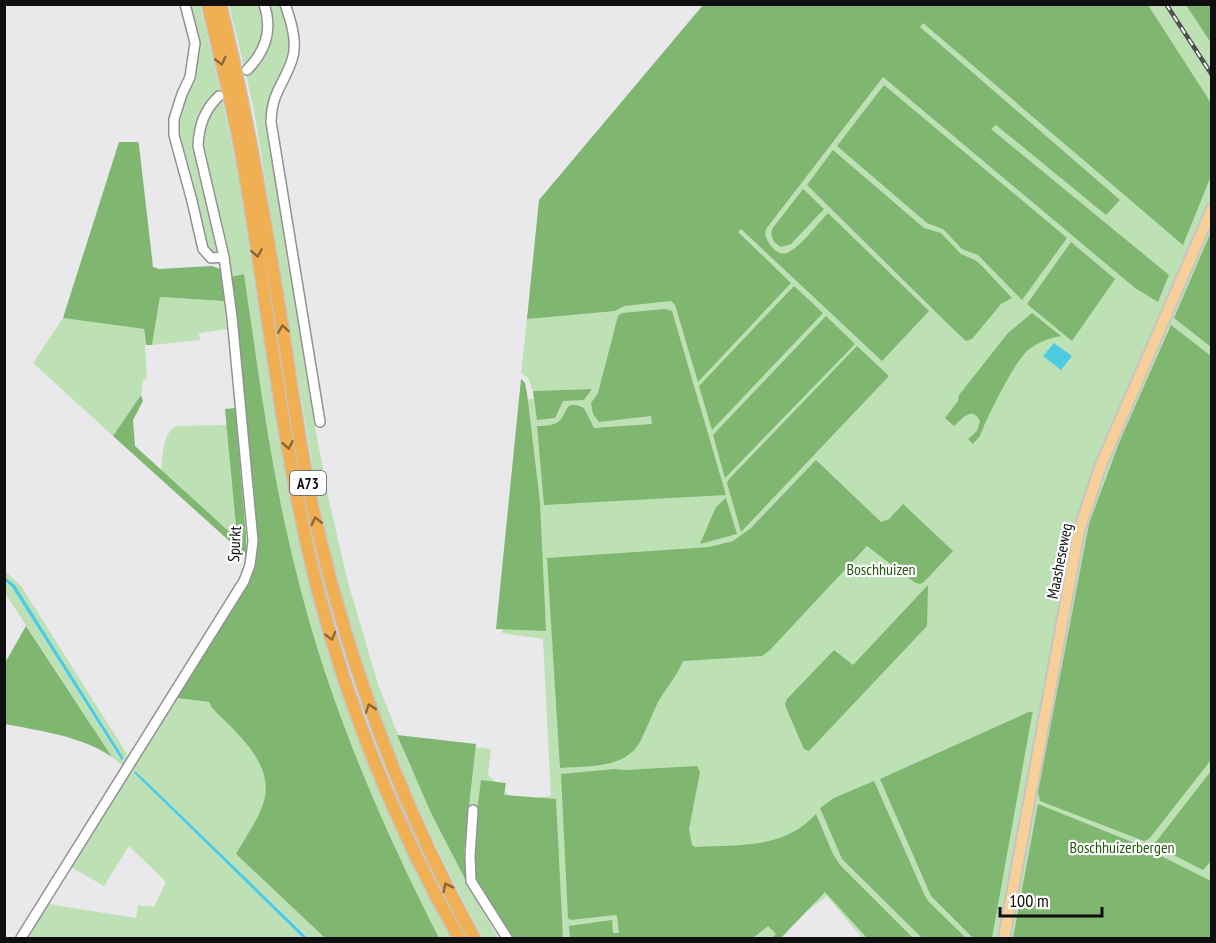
<svg xmlns="http://www.w3.org/2000/svg" width="1216" height="943" font-family="'PT Sans Narrow',sans-serif">
<rect width="100%" height="100%" fill="#e9e9eb"/>
<!-- green -->
<path fill="#bee0b5" d="M188,5H200L220,89C181,122 196,164 207,206C211,222 214,239 217,256H212L206,249L178,132V120L194,69Z
M229,5H261C268,27 261,51 244,67Z
M270,5H282L288,21L291,55L267,112L314,422L329,500L347,579L378,684L410,766L458,865L402,739L491,749L488,775L514,800L551,796L543,639L502,633L522,400L591,391V389L533,391L528,378L521,373L527,319L533,318L705,5H1211V938H862L827,896L772,938H505L470,888L498,938H483C443,864 406,786 376,706C349,633 330,558 315,481L254,111L246,75C269,53 276,36 270,5Z
M222,98L237,169L268,369L291,491L312,588L423,883L452,938H439C381,824 329,704 298,579C272,479 259,376 244,274L230,277L203,150C203,130 207,112 222,98Z
M160,297L224,301L227,329L199,333L200,340L152,345Z
M63,318L144,329L147,379L143,380L141,395L113,436L33,363Z
M227,425L237,537H234L161,471C163,455 162,435 176,426Z
M5,571L21,586L127,754L128,758L126,764L122,765L112,757L5,593L4,581L12,587L120,759L123,757L15,585L5,576Z
M177,698L209,702L212,708C237,734 280,767 261,809C255,825 244,839 236,854L325,938H309L135,771L134,773L303,938H26L48,904L136,918L138,905L154,907L166,882L129,846L104,886L71,867Z"/>
<!-- forest -->
<path fill="#7fb670" d="M703,5H1148L1211,103V176L1183,245L923,23L920,27L1120,200L1106,215L996,125L991,129L1169,275L1158,302L1135,288L883,77L766,229C764,236 767,240 771,246C775,251 781,255 787,253C800,248 818,223 828,213L929,311L882,361L741,229L738,232L791,283L698,382L675,305L671,301L624,306L615,311L527,319L539,200Z
M1186,5H1211V43Z
M884,85L1067,238L1022,300L978,255L962,249L943,229L927,223L837,146Z
M119,142H138L139,145L153,267L159,269L212,266L220,269L221,273L224,301L160,297L152,345H146L144,329L63,318Z
M833,150L924,228L941,233L961,254L975,260L981,265L1012,298L1001,304L972,339L966,341L950,326L807,185Z
M803,189L824,209L791,244L781,247C774,243 770,238 772,229Z
M1211,232V347L1174,318Z
M1071,242L1115,279L1072,341L1027,304Z
M244,274C259,376 272,479 298,579C329,704 381,824 439,938H325L236,854C244,839 255,825 261,809C280,767 237,734 212,708L209,702L177,698L233,607L255,564L256,555L255,515L248,443L230,277Z
M794,286L823,313L712,430L699,386Z
M665,309L672,311L726,495L544,505L537,426C544,426 552,426 558,422C569,414 563,398 584,408L594,428L652,424L651,416L599,422L593,414L591,403L598,393L618,316L622,313Z
M1032,313L1061,336C1049,338 1036,343 1027,351C1014,363 986,419 980,436L973,444L968,439L977,431L980,421C972,406 963,418 954,426L945,418L958,401L959,395L1008,333Z
M826,316L855,344L725,478L713,435Z
M1171,325L1211,356V760L1149,839L1144,841L1040,801L1038,792L1089,524L1119,443Z
M857,346L889,376L741,532L727,483L729,479Z
M521,379L525,383L527,393L540,502L546,631L496,629Z
M592,389L584,400L563,401L555,418L537,420L533,391Z
M141,395L143,401L133,420L135,446L235,537H237L225,409L235,408L246,535V556L113,436Z
M816,460L881,522L889,519L903,504L953,551L924,582L920,584L914,582L867,546L770,650L762,656L683,661C677,676 665,689 657,704C651,717 646,730 640,742C625,769 587,766 560,768L547,558L709,547L733,541L750,529Z
M726,498L737,534L700,544L716,507Z
M928,585L927,626L809,751L804,749L787,710L785,704L787,699L834,650L853,665Z
M26,626L112,757C82,736 40,731 5,724V663Z
M1029,712H1033L1032,715L992,938H973L931,896L880,779Z
M397,735L476,744L464,850L466,868L474,896L432,815Z
M697,766L700,772L689,829L692,845L695,847C740,844 783,850 816,814L833,854L840,865L913,938H867L825,892L781,938H772L776,934L768,926L753,938H570L569,926L612,920L613,933H619L617,916L615,915L571,920L568,918L561,774L615,769L625,770Z
M1211,771V861L1203,870L1156,846L1155,843Z
M481,780L506,783L504,795L556,799L563,938H510C498,918 480,896 475,873C470,843 478,809 481,780Z
M874,781L925,896L929,902L966,938H922L842,859L820,808L834,798Z
M1038,804L1137,844L1211,881V938H1013Z"/>
<!-- water -->
<path fill="#4ccbe1" d="M1054,343L1072,356L1061,370L1043,356Z
M4,576L15,585L123,757L122,761L12,587L5,581Z
M135,771L147,782L308,938H303L134,773Z"/>
<g fill="none" stroke-linecap="round" stroke-linejoin="round">
<!-- minor casing -->
<g stroke="#929294" stroke-width="12">
<path id="minor" d="M185,4L195,43L190,77L182,94L174,119V135L192,201L203,249L211,258L224,257
M285,4C291,21 298,43 292,60C283,86 272,92 271,122L320,422
M247,70C265,52 273,30 264,4
M473,810L470,856L471,881L507,938
M21,938L244,581L250,565L253,541L232,317L224,257L198,146C199,126 204,110 219,96"/>
</g>
<!-- major casing -->
<g stroke="#c5c5c6" stroke-width="14">
<path id="major" d="M1004,938L1079,531L1101,465L1212,209"/>
</g>
<!-- highway casing -->
<g stroke="#c5c5c6" stroke-width="15">
<path id="highway" d="M208,4C220,57 234,109 243,162C268,305 282,450 318,591C350,712 397,829 459,938
M220,4C247,113 265,221 283,331C292,389 300,448 312,505C346,657 399,802 474,938"/>
</g>
<!-- minor -->
<use href="#minor" stroke="#fff" stroke-width="9"/>
<!-- major -->
<use href="#major" stroke="#f7cf98" stroke-width="10"/>
<!-- highway -->
<use href="#highway" stroke="#f1af54" stroke-width="12"/>
<!-- rail casing -->
<g stroke="#4f4f50" stroke-width="4.5">
<path id="rail" d="M1166,4L1212,75"/>
</g>
<!-- rail -->
<use href="#rail" stroke="#fff" stroke-width="2" stroke-dasharray="7" stroke-linecap="butt"/>
</g>
<!-- one-way arrows -->
<defs><path id="oneway-chevron" d="M-2-3.5L2.5 0L-2 3.5" fill="none" stroke-width="1.6" stroke-linecap="round" stroke-linejoin="round" transform="scale(1.5)"/></defs>
<g stroke="#8b6735">
<use href="#oneway-chevron" transform="translate(221 61) rotate(76)"/>
<use href="#oneway-chevron" transform="translate(257 253) rotate(81)"/>
<use href="#oneway-chevron" transform="translate(283 329) rotate(-99)"/>
<use href="#oneway-chevron" transform="translate(288 445) rotate(80)"/>
<use href="#oneway-chevron" transform="translate(316 521) rotate(-103)"/>
<use href="#oneway-chevron" transform="translate(331 636) rotate(75)"/>
<use href="#oneway-chevron" transform="translate(370 708) rotate(-109)"/>
<use href="#oneway-chevron" transform="translate(447 887) rotate(-116)"/>
</g>
<g text-anchor="middle" dominant-baseline="central" stroke-width="4.5" stroke-linejoin="round" paint-order="stroke">
<!-- shield labels -->
<rect fill="#fff" stroke="#575758" stroke-width="1.5" x="290" y="471" width="36" height="24" rx="4.5"/>
<g font-size="15" font-weight="bold" fill="#0f0f10">
<text x="308" y="483">A73</text>
</g>
<!-- street labels -->
<g font-size="16" fill="#0f0f10" stroke="#fff">
<text transform="translate(234 544) rotate(-87)">Spurkt</text>
<text transform="translate(1059 561) rotate(-79)">Maasheseweg</text>
</g>
<!-- park labels -->
<g font-size="16" fill="#255913" stroke="#fff">
<text x="881" y="569">Boschhuizen</text>
<text x="1122" y="847">Boschhuizerbergen</text>
</g>
</g>
<!-- border -->
<rect width="1216" height="943" fill="none" stroke="#0f0f10" stroke-width="12"/>
<!-- scale -->
<path d="M1000 907v9h102v-9" fill="none" stroke="#0f0f10" stroke-width="3"/>
<text x="1009" y="907" font-size="18" fill="#0f0f10" stroke="#ffffff" stroke-width="4.5" paint-order="stroke">100 m</text>
</svg>
